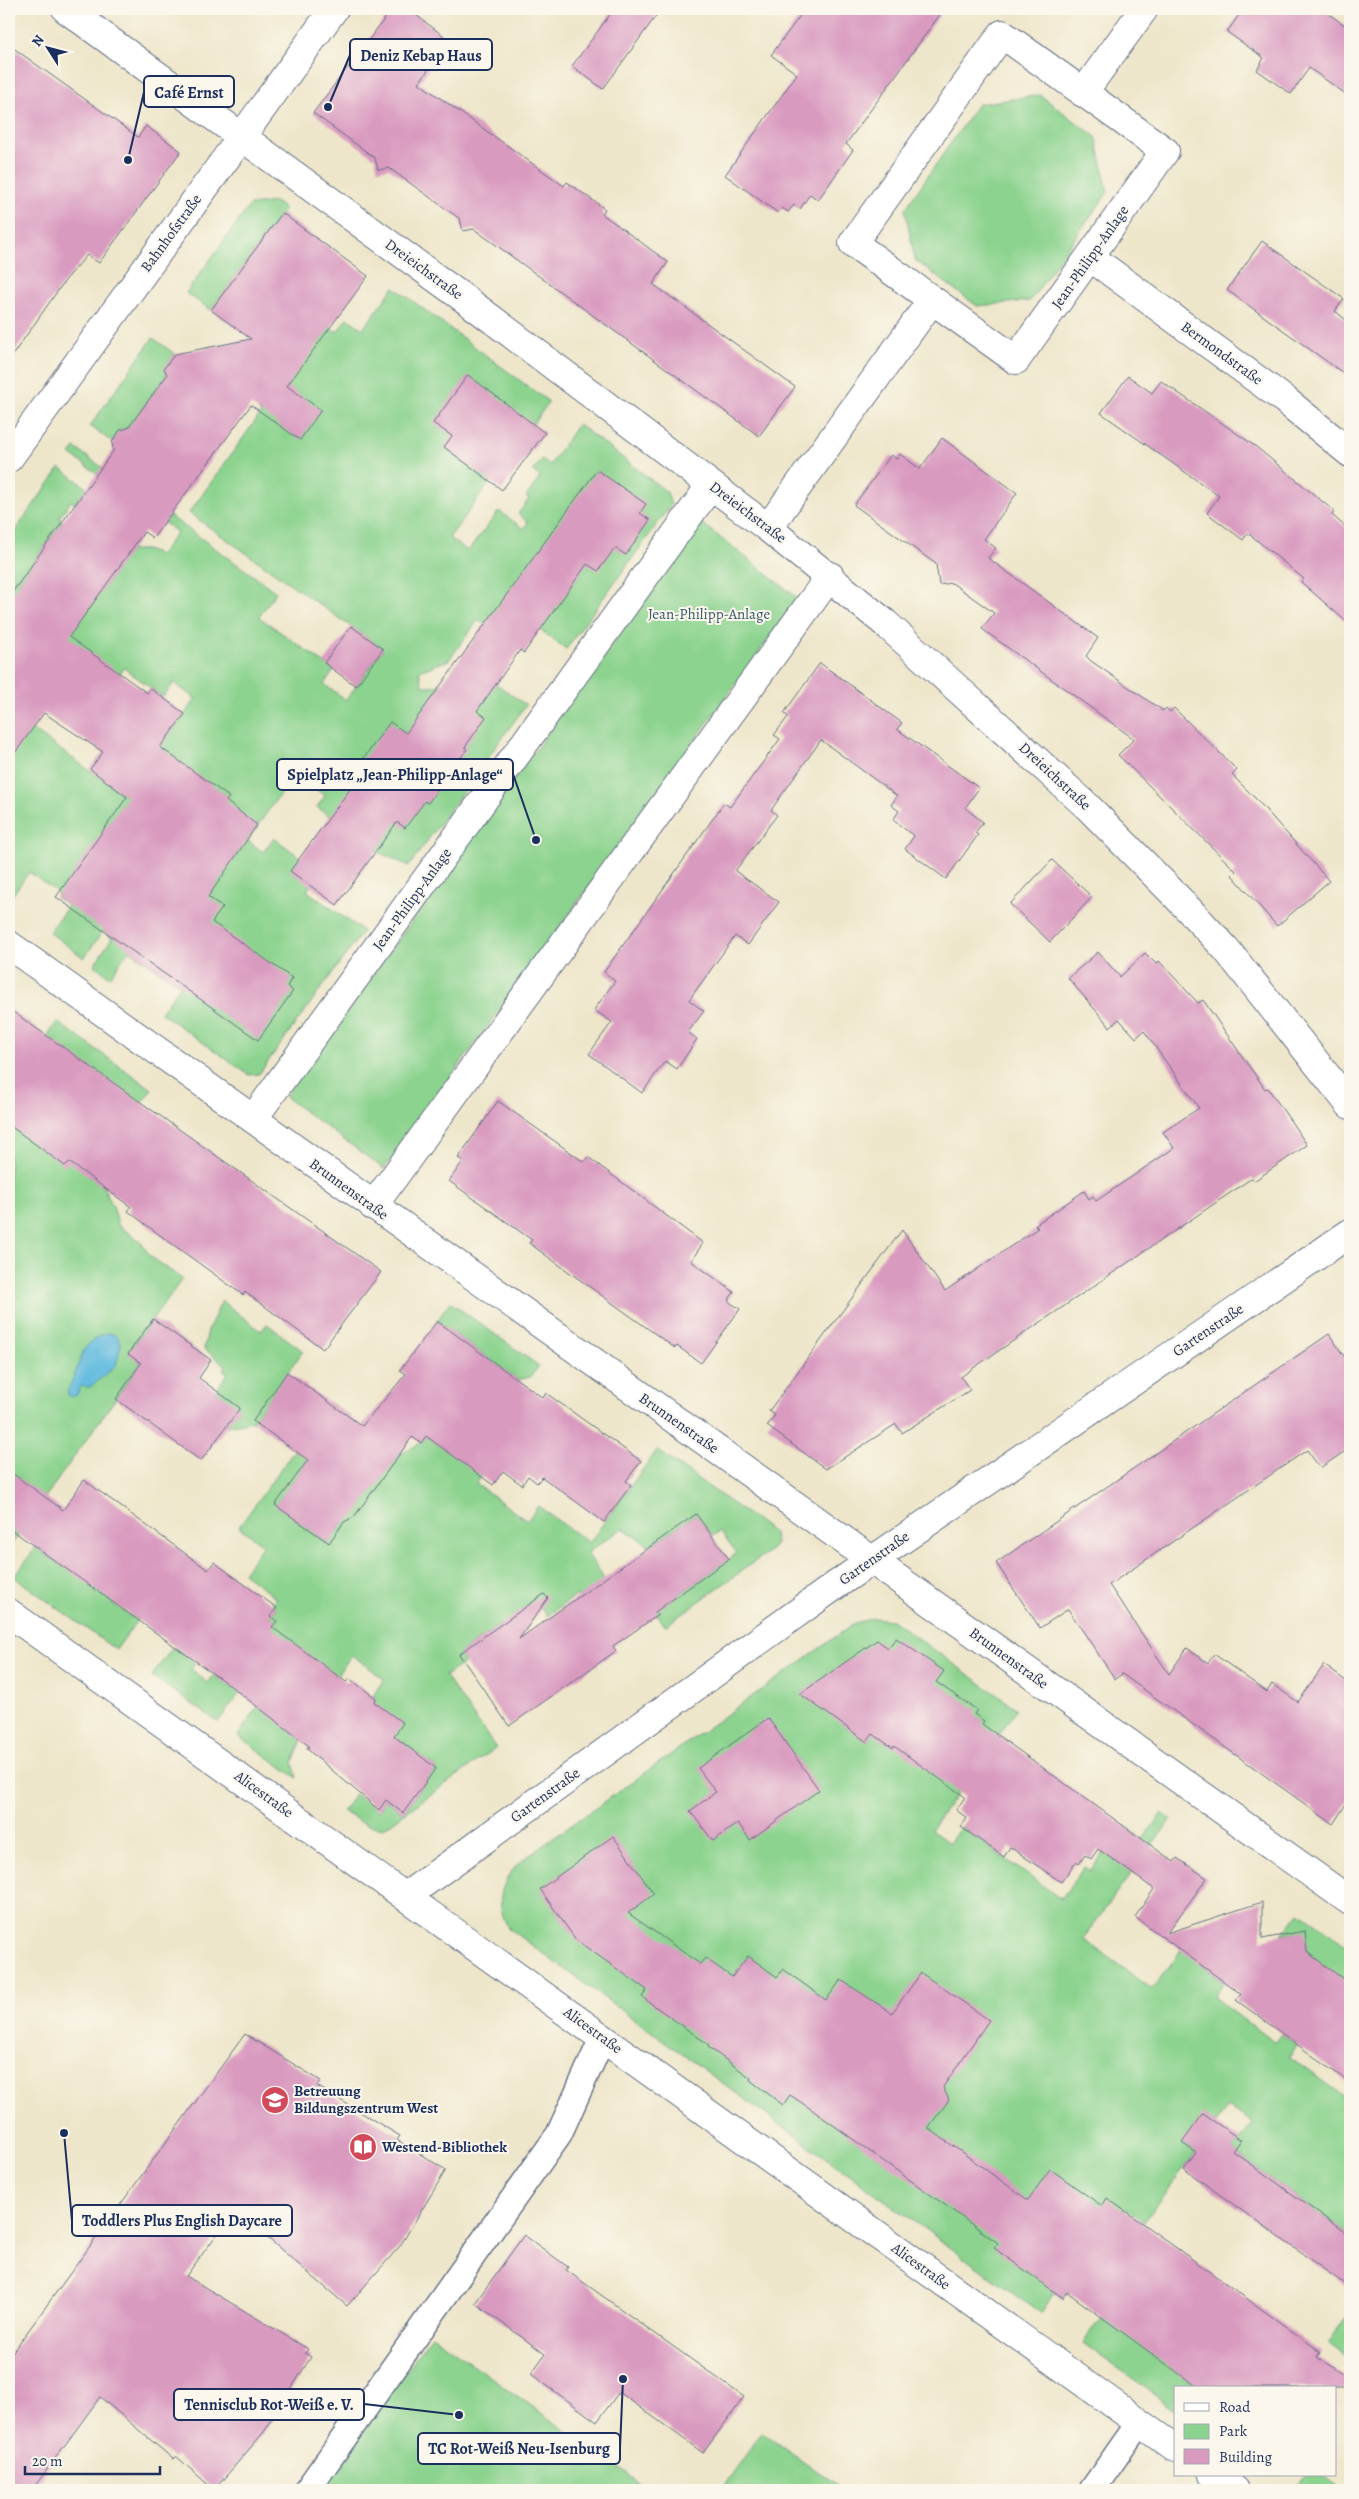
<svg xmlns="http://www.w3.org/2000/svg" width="1359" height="2499" font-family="Alegreya,serif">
<rect width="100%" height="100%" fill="#fbf7ec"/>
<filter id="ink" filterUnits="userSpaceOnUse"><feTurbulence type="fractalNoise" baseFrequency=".02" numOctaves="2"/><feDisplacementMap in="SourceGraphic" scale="10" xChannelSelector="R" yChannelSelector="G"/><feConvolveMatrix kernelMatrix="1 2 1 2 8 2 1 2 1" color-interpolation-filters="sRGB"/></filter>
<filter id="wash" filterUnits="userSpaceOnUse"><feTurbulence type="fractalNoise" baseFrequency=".0096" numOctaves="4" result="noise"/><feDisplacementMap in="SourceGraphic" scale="20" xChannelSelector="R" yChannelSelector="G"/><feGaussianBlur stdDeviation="1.12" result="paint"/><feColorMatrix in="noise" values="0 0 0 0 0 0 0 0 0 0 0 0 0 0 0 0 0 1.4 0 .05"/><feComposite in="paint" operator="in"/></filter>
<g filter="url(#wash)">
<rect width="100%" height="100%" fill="#eee6ca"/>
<!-- green -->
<path fill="#8bd38e" stroke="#538176" d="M1040,95L1096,137L1108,192L1030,301L977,306L915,260L905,209L978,104Z
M275,202L285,209L211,310L186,293L250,205Z
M394,287L549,402L449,538L468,551L499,511L524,529L528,522L518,514L529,499L526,497L540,477L533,471L542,459L550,465L578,424L667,492L671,505L566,649L540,630H493L478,620L449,660L419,671L423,686L496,684L526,705L409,866L376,851L317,807L325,796L295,774L247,840L263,852L274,838L320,872L307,891L363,931L259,1074L249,1075L161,1013L180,985L129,950L110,977L94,965L112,938L103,931L84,958L49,932L68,906L56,897L58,893L29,872L9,900V794L11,791L9,789V713L124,795L196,699L174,683L163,697L124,668L79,731L9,682V539L60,468L87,488L75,504L71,501L59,518L63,521L19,582L78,624L111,578L120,550H146L160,555L177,532L70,454L75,448L276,592L259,617L334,670L324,684L346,700L383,649L189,513L261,413L258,410L330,327L337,332L347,318L363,329Z
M153,338L175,354L165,368L167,375L128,428L120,430L112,442L90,426Z
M700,522L798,598L384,1169L285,1097Z
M57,1022L152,1089L89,1176L102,1185L113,1206L118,1225L140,1241L150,1256L182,1279L128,1353L141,1363L9,1548V1421L14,1413L9,1409V1393L13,1387L9,1384V1090Z
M222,1301L261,1331L267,1324L303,1351L253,1421L227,1426L203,1408L228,1373L223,1370L226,1365L204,1349L208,1330Z
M450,1302L539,1366L530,1377L518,1380L437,1321Z
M329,1402L350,1417L317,1448L276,1505L328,1543L400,1454L421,1443L426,1436L437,1444L442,1438L498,1452L476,1484L527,1521L538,1506L589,1543L657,1450L774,1533L776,1544L772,1549L665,1626L654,1609L683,1592L737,1553L720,1531L712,1536L696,1514L650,1546L623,1528L587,1553L607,1583L581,1601L577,1595L547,1616L541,1608L497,1627L459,1654L464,1663L445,1676L496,1748L384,1828L367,1825L342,1811L355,1794L378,1811L386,1800L403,1813L436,1768L394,1736L374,1702L376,1698L373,1696L384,1679L352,1655L293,1733L302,1740L293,1762L297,1778L238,1736L261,1702L243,1689L218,1722L152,1676L173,1647L195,1663L191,1669L208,1683L214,1675L228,1686L276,1621L270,1616L277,1608L272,1604L276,1598L243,1573L263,1545L239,1527Z
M41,1540L46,1543L41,1551L64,1568L69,1561L113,1592L109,1601L131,1617L137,1610L142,1613L116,1650L14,1577Z
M874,1618L892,1620L1017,1709L931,1830L949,1843L961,1827L1061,1899L1084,1867L1090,1871L1124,1826L1143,1839L1162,1813L1171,1819L1083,1939L1152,1989L1186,1944L1204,1967L1224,1982L1213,1997L1275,2043L1282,2034L1297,2045L1289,2057L1350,2101V2236L1233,2151L1252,2123L1228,2106L1216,2123L1182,2143L1196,2153L1144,2222L1126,2209L1063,2298L1055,2292L1041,2313L509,1929C494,1904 500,1882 520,1862L855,1623Z
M1300,1912L1350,1948V1984L1307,1953L1305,1939L1295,1933L1282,1935Z
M1105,2312L1199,2388H1175V2409L1083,2343Z
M1350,2312V2360L1329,2344Z
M432,2335L649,2490H321Z
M762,2432L844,2490H721Z
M1307,2475H1321L1342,2490H1295Z"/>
<!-- water -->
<path fill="#62bbdf" stroke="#3e759e" d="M108,1333L117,1336L121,1343L116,1366L90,1387L80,1386L77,1395L71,1397L68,1395C67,1389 70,1386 72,1381C84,1356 78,1344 108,1333Z"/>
<g id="blocks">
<!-- building -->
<path fill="#d99ac0" d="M392,9H408L449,40L419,83L564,186L567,182L605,209L602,214L668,262L653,284L795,387L759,436L474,229L463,231L460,219L389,168L378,170L375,158L313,113Z
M614,9H661L603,89L572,66Z
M805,9H944L846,144L853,150L818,200L810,194L800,209L794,205L788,212L782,208L778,213L725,175L797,74L771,55Z
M1243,9H1322L1350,29V97L1309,68L1291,94L1257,70L1264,58L1227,32Z
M9,45L138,137L146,126L181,151L99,263L87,255L64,282L9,360Z
M282,213L368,276L287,386L321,410L300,440L251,405L153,538L144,532L69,637L147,693L150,688L185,714L160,747L229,797L226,801L257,825L208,897L223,907L212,922L292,978L287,986L293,991L258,1040L56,897L127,797L90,769L103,752L44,713L9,761V597L113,451L112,442L120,430L128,428L167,375L164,368L175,354L251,339L211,310Z
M1262,241L1344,299L1335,311L1350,323V378L1227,290Z
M468,375L545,433L502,490L444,447L452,436L433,423Z
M1128,376L1152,393L1161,381L1255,446L1334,511L1332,515L1350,531V625L1301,582L1304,579L1248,533L1243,540L1207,513L1219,496L1101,413Z
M942,438L1017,493L984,539L996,548L988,558L1098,638L1086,656L1091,661L1163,711L1166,708L1170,712L1174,708L1237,770L1232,775L1258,801L1329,881L1277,926L1232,875L1236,871L1118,755L1134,739L982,629L994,613L952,583L939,585L936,564L854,505L891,455L897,459L900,454L920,469Z
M597,470L646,504L640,513L650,520L626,555L615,548L598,571L587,564L524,653L520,650L477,711L486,717L465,747L467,749L428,803L425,801L405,828L397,822L337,905L290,871L356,781L350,777L390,722L406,733Z
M351,626L383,649L356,686L324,663Z
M820,663L902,723L897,729L979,788L965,808L983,822L975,833L978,835L946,879L905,849L914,836L893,820L899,811L891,805L897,796L821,740L771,810L777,815L735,871L779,902L748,945L735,936L689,1000L704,1011L688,1032L697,1039L677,1069L665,1061L642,1093L589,1054L612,1022L594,1010L615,981L604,972L724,803L730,807L780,739L774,735L788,717L784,713Z
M1052,860L1092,897L1050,942L1010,904Z
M1098,952L1120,977L1145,953L1156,964L1159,961L1198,1003L1203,1000L1265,1089L1268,1088L1307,1145L1254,1181L1252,1178L969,1371L961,1377L970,1390L902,1433L896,1424L826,1469L767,1426L775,1415L769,1411L902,1230L945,1291L1038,1228L1035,1225L1084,1191L1089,1199L1093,1196L1096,1201L1174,1148L1163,1132L1199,1108L1144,1031L1136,1038L1119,1019L1110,1027L1068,978Z
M9,1009L381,1272L323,1349L245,1292L243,1295L157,1233L128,1211L131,1207L69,1162L65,1166L9,1125Z
M498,1101L584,1162L588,1157L703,1243L691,1261L734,1292L728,1301L740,1309L701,1363L677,1346L675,1348L562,1267L529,1243L532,1240L449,1181L463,1161L458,1158Z
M153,1319L211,1360L199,1378L240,1408L201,1461L116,1399L141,1363L128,1354Z
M437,1321L543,1398L546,1393L641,1461L626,1481L631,1485L604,1522L542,1477L537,1483L528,1476L522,1485L503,1471L493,1485L426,1436L421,1443L412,1437L354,1517L344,1522L329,1543L275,1505L308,1460L253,1421L287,1372L362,1426L406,1374L400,1370Z
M1329,1334L1350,1365V1448L1320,1468L1307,1450L1109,1585L1169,1674L1187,1648L1208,1663L1214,1654L1267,1692L1272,1684L1298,1702L1324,1665L1350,1684V1798L1333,1824L1122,1674L1115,1679L1068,1609L1040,1628L996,1563Z
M9,1471L63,1510L84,1480L208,1570L214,1562L277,1608L270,1616L277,1621L272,1627L346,1682L350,1679L376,1698L374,1702L403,1723L394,1736L436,1768L403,1813L386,1800L379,1810L307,1749L309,1746L229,1685L9,1528Z
M696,1514L729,1559L655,1612L658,1615L613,1646L616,1651L509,1726L459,1654L544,1594L548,1598L519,1639Z
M896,1638L944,1671L936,1682L977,1710L974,1714L984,1721L982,1724L1174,1862L1177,1858L1207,1878L1167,1933L1262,1902V1939L1305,1931L1307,1952L1350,1984V2083L1236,2000L1241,1994L1135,1917L1154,1889L1098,1849L1091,1859L1085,1855L1079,1864L1076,1862L1061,1882L1010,1847L1004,1857L961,1827L967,1818L956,1810L965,1797L894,1746L893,1748L873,1734L867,1742L800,1694L877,1640L888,1648Z
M768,1718L819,1790L750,1840L738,1823L713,1841L690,1811L716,1792L698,1768Z
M613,1836L654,1894L628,1913L700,1964L705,1958L732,1977L748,1956L777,1977L783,1969L826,2000L841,1980L892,2013L921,1973L989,2020L943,2087L949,2100L928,2128L1028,2200L1050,2169L1102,2206L1107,2198L1321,2352L1318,2357L1350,2380V2388H1199L1067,2292L1063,2298L994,2248L998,2243L808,2107L790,2095L783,2105L750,2080L751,2078L708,2047L709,2045L642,1997L647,1990L576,1940L540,1889Z
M245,2034L321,2081L317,2086L400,2136L397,2140L446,2170L400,2246L347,2306L235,2210L186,2276L308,2349L305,2353L311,2357L264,2432L214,2490L176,2456L173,2459L100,2397L32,2490H9V2357Z
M1203,2114L1241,2140L1233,2151L1350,2236V2288L1184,2169L1196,2153L1182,2143Z
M524,2235L568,2267L566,2270L744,2397L703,2453L619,2392L597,2422L531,2374L545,2354L475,2303Z"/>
</g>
</g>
<g filter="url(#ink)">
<use href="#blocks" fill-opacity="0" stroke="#656f84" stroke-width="1"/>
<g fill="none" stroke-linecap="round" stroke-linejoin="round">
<!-- service casing -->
<g stroke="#656f84" stroke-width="28">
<path id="service" d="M307,2490L559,2134L603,2037
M1092,2490L1139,2423"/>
</g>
<!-- minor casing -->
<g stroke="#656f84" stroke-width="30">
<path id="minor" d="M66,9L477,308L768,528L885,623L1087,806L1175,895L1226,949L1350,1105
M1002,34L1165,151L1016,360L853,243Z
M1083,93L1144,9
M1090,257L1285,400L1350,453
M768,528L932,300
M9,945L1350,1901
M253,1119L711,485
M373,1206L830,576
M9,1613L1175,2448
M406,1896L836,1585L1350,1233
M1213,2475L1235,2490"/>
</g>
<!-- tertiary casing -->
<g stroke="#656f84" stroke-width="30">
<path id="tertiary" d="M9,458L334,9"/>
</g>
<!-- service -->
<use href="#service" stroke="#fff" stroke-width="25"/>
<!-- minor -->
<use href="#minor" stroke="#fff" stroke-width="28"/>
<!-- tertiary -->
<use href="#tertiary" stroke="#fff" stroke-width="28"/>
</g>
</g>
<!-- icons -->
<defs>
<g id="school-disc" transform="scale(1.4375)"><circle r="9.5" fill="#d1495b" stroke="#fbf7ec"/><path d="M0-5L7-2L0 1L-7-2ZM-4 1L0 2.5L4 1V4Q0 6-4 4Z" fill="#fff"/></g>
<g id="library-disc" transform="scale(1.4375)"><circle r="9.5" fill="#d1495b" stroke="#fbf7ec"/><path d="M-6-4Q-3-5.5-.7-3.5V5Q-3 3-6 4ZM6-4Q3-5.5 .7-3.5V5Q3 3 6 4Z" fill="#fff"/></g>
</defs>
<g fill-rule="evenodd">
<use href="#school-disc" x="275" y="2100"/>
<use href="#library-disc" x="363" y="2147"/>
</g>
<g text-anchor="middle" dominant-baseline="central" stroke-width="4" stroke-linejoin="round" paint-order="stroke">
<!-- street labels -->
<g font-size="15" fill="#1b2f5e" stroke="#fbf7ec">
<text transform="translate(171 233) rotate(-54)">Bahnhofstraße</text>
<text transform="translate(1090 257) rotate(-55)">Jean-Philipp-Anlage</text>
<text transform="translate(424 269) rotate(36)">Dreieichstraße</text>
<text transform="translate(1222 353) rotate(36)">Bermondstraße</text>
<text transform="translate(748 512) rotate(37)">Dreieichstraße</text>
<text transform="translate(1055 776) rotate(43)">Dreieichstraße</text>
<text transform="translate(412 899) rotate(-54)">Jean-Philipp-Anlage</text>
<text transform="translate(349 1189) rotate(36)">Brunnenstraße</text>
<text transform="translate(1208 1330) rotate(-34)">Gartenstraße</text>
<text transform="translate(679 1423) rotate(35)">Brunnenstraße</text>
<text transform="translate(874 1558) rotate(-35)">Gartenstraße</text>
<text transform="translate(1009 1658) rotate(36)">Brunnenstraße</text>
<text transform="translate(264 1794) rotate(36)">Alicestraße</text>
<text transform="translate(545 1795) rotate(-36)">Gartenstraße</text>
<text transform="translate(593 2030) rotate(36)">Alicestraße</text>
<text transform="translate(921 2266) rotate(36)">Alicestraße</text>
</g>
<!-- park labels -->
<g font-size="15" fill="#37586a" stroke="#fbf7ec">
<text x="709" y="614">Jean-Philipp-Anlage</text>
</g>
<!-- poi labels -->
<g font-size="15" font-weight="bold" fill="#1b2f5e" stroke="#fbf7ec" text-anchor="start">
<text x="294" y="2091">Betreuung<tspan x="294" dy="17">Bildungszentrum West</tspan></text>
<text x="382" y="2147">Westend-Bibliothek</text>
</g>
</g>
<!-- callouts -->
<path fill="none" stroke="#1b2f5e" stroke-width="2" d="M328 107L350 55M128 160L144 92M536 840L513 774M64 2133L72 2221M459 2415L364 2404M623 2379L620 2448"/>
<g fill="#1b2f5e" stroke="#fbf7ec" stroke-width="2">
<circle cx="328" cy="107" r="5"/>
<circle cx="128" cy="160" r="5"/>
<circle cx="536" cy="840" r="5"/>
<circle cx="64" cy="2133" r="5"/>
<circle cx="459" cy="2415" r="5"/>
<circle cx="623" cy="2379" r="5"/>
</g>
<g fill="#fbf7ec" stroke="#1b2f5e" stroke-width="2">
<rect x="350" y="39" width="142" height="31" rx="5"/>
<rect x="144" y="76" width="90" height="31" rx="5"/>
<rect x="277" y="759" width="236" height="31" rx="5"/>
<rect x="72" y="2205" width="220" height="31" rx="5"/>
<rect x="174" y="2389" width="190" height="31" rx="5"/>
<rect x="418" y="2433" width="202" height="31" rx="5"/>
</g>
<g font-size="16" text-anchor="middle" font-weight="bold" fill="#1b2f5e">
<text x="421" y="61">Deniz Kebap Haus</text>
<text x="189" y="98">Café Ernst</text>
<text x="395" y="780">Spielplatz „Jean-Philipp-Anlage“</text>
<text x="182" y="2226">Toddlers Plus English Daycare</text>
<text x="269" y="2410">Tennisclub Rot-Weiß e. V.</text>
<text x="519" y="2454">TC Rot-Weiß Neu-Isenburg</text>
</g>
<!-- margin -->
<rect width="1359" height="2499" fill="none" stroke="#fbf7ec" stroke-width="30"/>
<!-- legend -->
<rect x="1174" y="2386" width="162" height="90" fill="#fbf7ec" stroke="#a1a7b3"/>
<rect x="1184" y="2403" width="25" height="8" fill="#ffffff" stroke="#a1a7b3"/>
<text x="1219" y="2412" font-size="15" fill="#1b2f5e">Road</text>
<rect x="1184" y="2424" width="25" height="15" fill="#8bd38e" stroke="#a1a7b3"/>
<text x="1219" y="2436" font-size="15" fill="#1b2f5e">Park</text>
<rect x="1184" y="2449" width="25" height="15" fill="#d99ac0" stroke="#a1a7b3"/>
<text x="1219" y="2462" font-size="15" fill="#1b2f5e">Building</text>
<!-- north arrow -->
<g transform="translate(48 48) rotate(306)" stroke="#fbf7ec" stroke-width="4" paint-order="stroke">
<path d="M0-4L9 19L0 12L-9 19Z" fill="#1b2f5e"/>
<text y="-8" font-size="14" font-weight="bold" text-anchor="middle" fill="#1b2f5e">N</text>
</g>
<!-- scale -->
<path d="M25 2466v8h135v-8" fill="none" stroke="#1b2f5e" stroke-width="2.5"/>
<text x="32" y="2466" font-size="15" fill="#1b2f5e" stroke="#fbf7ec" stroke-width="4" paint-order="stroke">20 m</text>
</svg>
